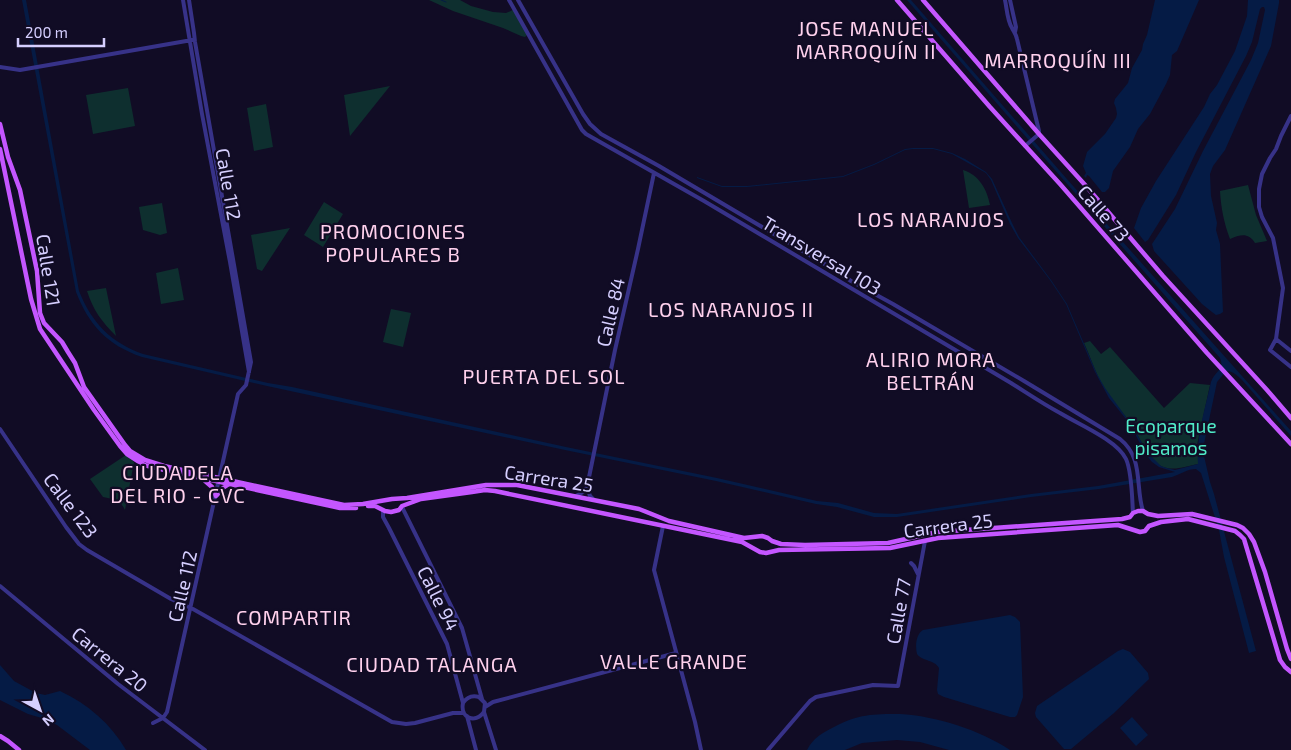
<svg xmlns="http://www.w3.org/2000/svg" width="1291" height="750" font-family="'Exo 2',sans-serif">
<rect width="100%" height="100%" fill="#110c25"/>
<!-- green -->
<path fill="#0e2f2f" d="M429,0H460L471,6L493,12L506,13L513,10L528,34L525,37L521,36L503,28L453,11Z
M390,86L350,136L344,95Z
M128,88L135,126L93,134L86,95Z
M266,104L273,147L254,151L247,108Z
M963,170C979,175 987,189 990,205L969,208Z
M1248,185L1256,215L1267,241L1255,243C1248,232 1240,235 1230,239C1224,223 1221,208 1220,191Z
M324,202L343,214L323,247L304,235Z
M162,203L167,233L160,235L143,230L139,207Z
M290,228L262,271L257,269L251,235Z
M178,268L184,300L161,304L156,273Z
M106,288L116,336C102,322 93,310 87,291Z
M391,309L411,313L403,347L383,342Z
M1090,341L1101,354L1110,347L1164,408L1190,383L1210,385L1197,445L1199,464C1186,466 1173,472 1161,466C1147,458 1141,439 1132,426C1124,413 1113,402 1105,389C1096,375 1091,358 1084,343Z
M126,455L134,462L125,510C121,500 113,499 103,497L90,479Z"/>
<!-- water -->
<path fill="#051b45" d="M22,0H26L79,291C92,323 110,342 143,354L268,383L292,387L566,447L717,478L817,501L838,503L874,513L897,514L1031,494L1098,486L1175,472L1159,467L1152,462L1146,455L1130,424L1109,398L1095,372L1066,304L1050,280L1018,238L1010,224L991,180L986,173L952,154L933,149H913L905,150L874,165L843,177L747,187H722L697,178V177L722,186H747L843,176L874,164L905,149L913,148H933L952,153L965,159L986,172L992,179L1012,223L1019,237L1051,280L1067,304L1097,374L1105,388L1131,424L1148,453L1161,466L1167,468L1175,470L1198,464C1196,437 1205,409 1211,382C1215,371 1225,370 1220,358C1115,239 1011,120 907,0H911L1066,178L1291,431V436L1242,380C1238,376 1233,371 1226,371L1217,382L1204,444V456L1210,482L1214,494L1256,651L1249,653L1224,557L1219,530L1201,473L1196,469C1187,469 1181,474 1172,477L1099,489L1031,497L897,517H874L837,507L816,504L716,481L565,450L267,386L142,357C107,345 89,325 76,292Z
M1155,0H1199L1177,51L1172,55L1170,75L1166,84L1150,114L1138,129L1130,147L1113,171L1109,188L1105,192H1102L1089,176L1087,175L1086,178L1084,176L1086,173L1083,166L1087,152L1105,134L1116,118L1117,114L1116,108L1114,103L1115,99L1128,83L1132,68L1142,50L1143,44L1147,35Z
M1248,0H1279V3L1271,46L1225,150L1213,166L1210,174L1211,196L1217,223L1216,230L1220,244L1223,312L1220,314L1216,315L1212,312L1202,304L1154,251L1152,244L1175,209L1203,151L1251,60L1258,43L1265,10L1264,7H1262L1260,9L1252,42L1246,56L1196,152L1176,195L1148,240L1145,242L1134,228L1141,208L1156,181L1204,107L1210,94L1217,85L1235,51L1247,16Z
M1010,615L1015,617L1020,622L1023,697L1017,715L1015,717H1010L944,697L938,694L937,690L939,668C934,659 923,662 917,654C915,646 916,634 923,630Z
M1123,649L1130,652L1148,673L1149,679L1114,713L1071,749H1064L1036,717L1035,713L1037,706L1118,651Z
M0,665L14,681L36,693L45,695L60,691C88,704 111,724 126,750H90L57,725L45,719L28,714L0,700Z
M900,714C936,716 980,730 1010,750H949L920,742L897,740L862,743L845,750H807C813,738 822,733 834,727C858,714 873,714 900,714Z
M1132,717L1148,735L1136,746L1120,728Z"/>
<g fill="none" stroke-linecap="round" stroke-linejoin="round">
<!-- stream -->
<path stroke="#051b45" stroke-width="1" d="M441,0L446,2"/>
<!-- minor -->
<path stroke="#373288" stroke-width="4" d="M183,0L202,114L230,262L249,372
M509,0L582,130L586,134L704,201L1011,383C1027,393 1043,404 1060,413C1078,424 1117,440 1126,459C1132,472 1132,498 1133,513
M518,0L583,114L590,124L601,134L659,166L838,272L851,281L893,304L1024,381L1120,439C1144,458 1135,486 1143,511
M1005,0C1007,9 1007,20 1012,28C1014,32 1016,34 1017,39L1039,131V134L1025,146
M1010,0L1016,27L1015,32
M0,67L20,70L192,40
M1291,116L1281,136L1276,149L1270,158L1262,174L1259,189V207L1262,217L1273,238L1283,288L1276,339L1270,350L1291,367
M1276,339L1291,351
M0,429L66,527L79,544L87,550L171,599L193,609L392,722L406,724L415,723L453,713H464
M576,496L583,492L587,487
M594,500L590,496L587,487L615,350L638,249L654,173
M402,507L462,628L482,699
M383,510V517L389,528L447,644L463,703C460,718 475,724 484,712L485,703L479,697C472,695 467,697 463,703
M663,526L654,570L695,722L701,750
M911,563L914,566L918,574
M0,586L118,684L205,750
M485,707L493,702L676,653
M484,712L496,750
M467,716L476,750
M153,723L163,718L167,712L238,394L246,385L251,362L195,42L194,33L189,0
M768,750L810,701L816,697L873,685L898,686L925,541"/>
<!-- major -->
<path stroke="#c456ff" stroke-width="4.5" d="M897,0L990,107L1060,184L1207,353L1291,444
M923,0L1039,134L1086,186L1163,276L1267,390L1291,418
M0,124L8,157L20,190L37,271L40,313L44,323L62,342L68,352L75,363L84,387L125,445L130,451L145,460L164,466L344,505L363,504L392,499L407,498L486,485H517L639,509L669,521L744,538L762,536L768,538L772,541L781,544L805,545L888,543L937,532L1122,519L1130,517L1133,513L1138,511H1143L1148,514L1158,516L1192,514L1237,525L1243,528L1249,534L1254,542L1265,572L1287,649L1291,659
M0,149L31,299L40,329L94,410L120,446L127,454L144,465L160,469L340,508H356
M204,480L212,487L216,496L223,488L229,484
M368,506H375L385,511L391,512L399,510L402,506L421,499L472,492L485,490L495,491L742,542L760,552L766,553L779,550L890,548L938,538L1118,525L1140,532L1145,531L1149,526L1161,522L1188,519L1235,531L1240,535L1244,539L1280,660L1285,667L1291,672
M0,736L8,741L19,750"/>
</g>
<g text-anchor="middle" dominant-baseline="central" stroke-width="4.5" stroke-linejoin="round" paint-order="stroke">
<!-- street labels -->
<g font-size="19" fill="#d6cfff" stroke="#110c25">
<text transform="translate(229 184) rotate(80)">Calle 112</text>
<text transform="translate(1104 213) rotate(49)">Calle 73</text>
<text transform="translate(822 255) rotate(31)">Transversal 103</text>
<text transform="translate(49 270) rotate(81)">Calle 121</text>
<text transform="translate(610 312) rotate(-77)">Calle 84</text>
<text transform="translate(549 478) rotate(9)">Carrera 25</text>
<text transform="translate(71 505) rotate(53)">Calle 123</text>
<text transform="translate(948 525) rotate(-7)">Carrera 25</text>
<text transform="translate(182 586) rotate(-77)">Calle 112</text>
<text transform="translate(439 598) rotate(63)">Calle 94</text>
<text transform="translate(898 611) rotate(-80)">Calle 77</text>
<text transform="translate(110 659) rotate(39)">Carrera 20</text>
</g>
<!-- park labels -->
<g font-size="19" fill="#50ebc8" stroke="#110c25">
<text x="1171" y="425">Ecoparque<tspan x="1171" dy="22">pisamos</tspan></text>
</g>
<!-- neighbourhood labels -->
<g font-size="20" letter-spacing="1" fill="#ffd1ed" stroke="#110c25">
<text x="866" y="28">JOSE MANUEL<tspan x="866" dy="23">MARROQUÍN II</tspan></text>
<text x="1058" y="60">MARROQUÍN III</text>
<text x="931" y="219">LOS NARANJOS</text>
<text x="393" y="231">PROMOCIONES<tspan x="393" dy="23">POPULARES B</tspan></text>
<text x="731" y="309">LOS NARANJOS II</text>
<text x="931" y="359">ALIRIO MORA<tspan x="931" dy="23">BELTRÁN</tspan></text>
<text x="544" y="376">PUERTA DEL SOL</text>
<text x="178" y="472">CIUDADELA<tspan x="178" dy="23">DEL RIO - CVC</tspan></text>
<text x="294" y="617">COMPARTIR</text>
<text x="674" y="661">VALLE GRANDE</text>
<text x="432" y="664">CIUDAD TALANGA</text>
</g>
</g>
<!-- north arrow -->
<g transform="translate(40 710) rotate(140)" stroke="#110c25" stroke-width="4" paint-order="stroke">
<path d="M0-4L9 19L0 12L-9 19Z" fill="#d6cfff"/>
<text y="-8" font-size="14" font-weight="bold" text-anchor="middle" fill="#d6cfff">N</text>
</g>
<!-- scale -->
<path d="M18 38v8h86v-8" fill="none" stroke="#d6cfff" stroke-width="2.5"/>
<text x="25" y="38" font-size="15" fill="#d6cfff" stroke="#110c25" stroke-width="4" paint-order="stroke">200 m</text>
</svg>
